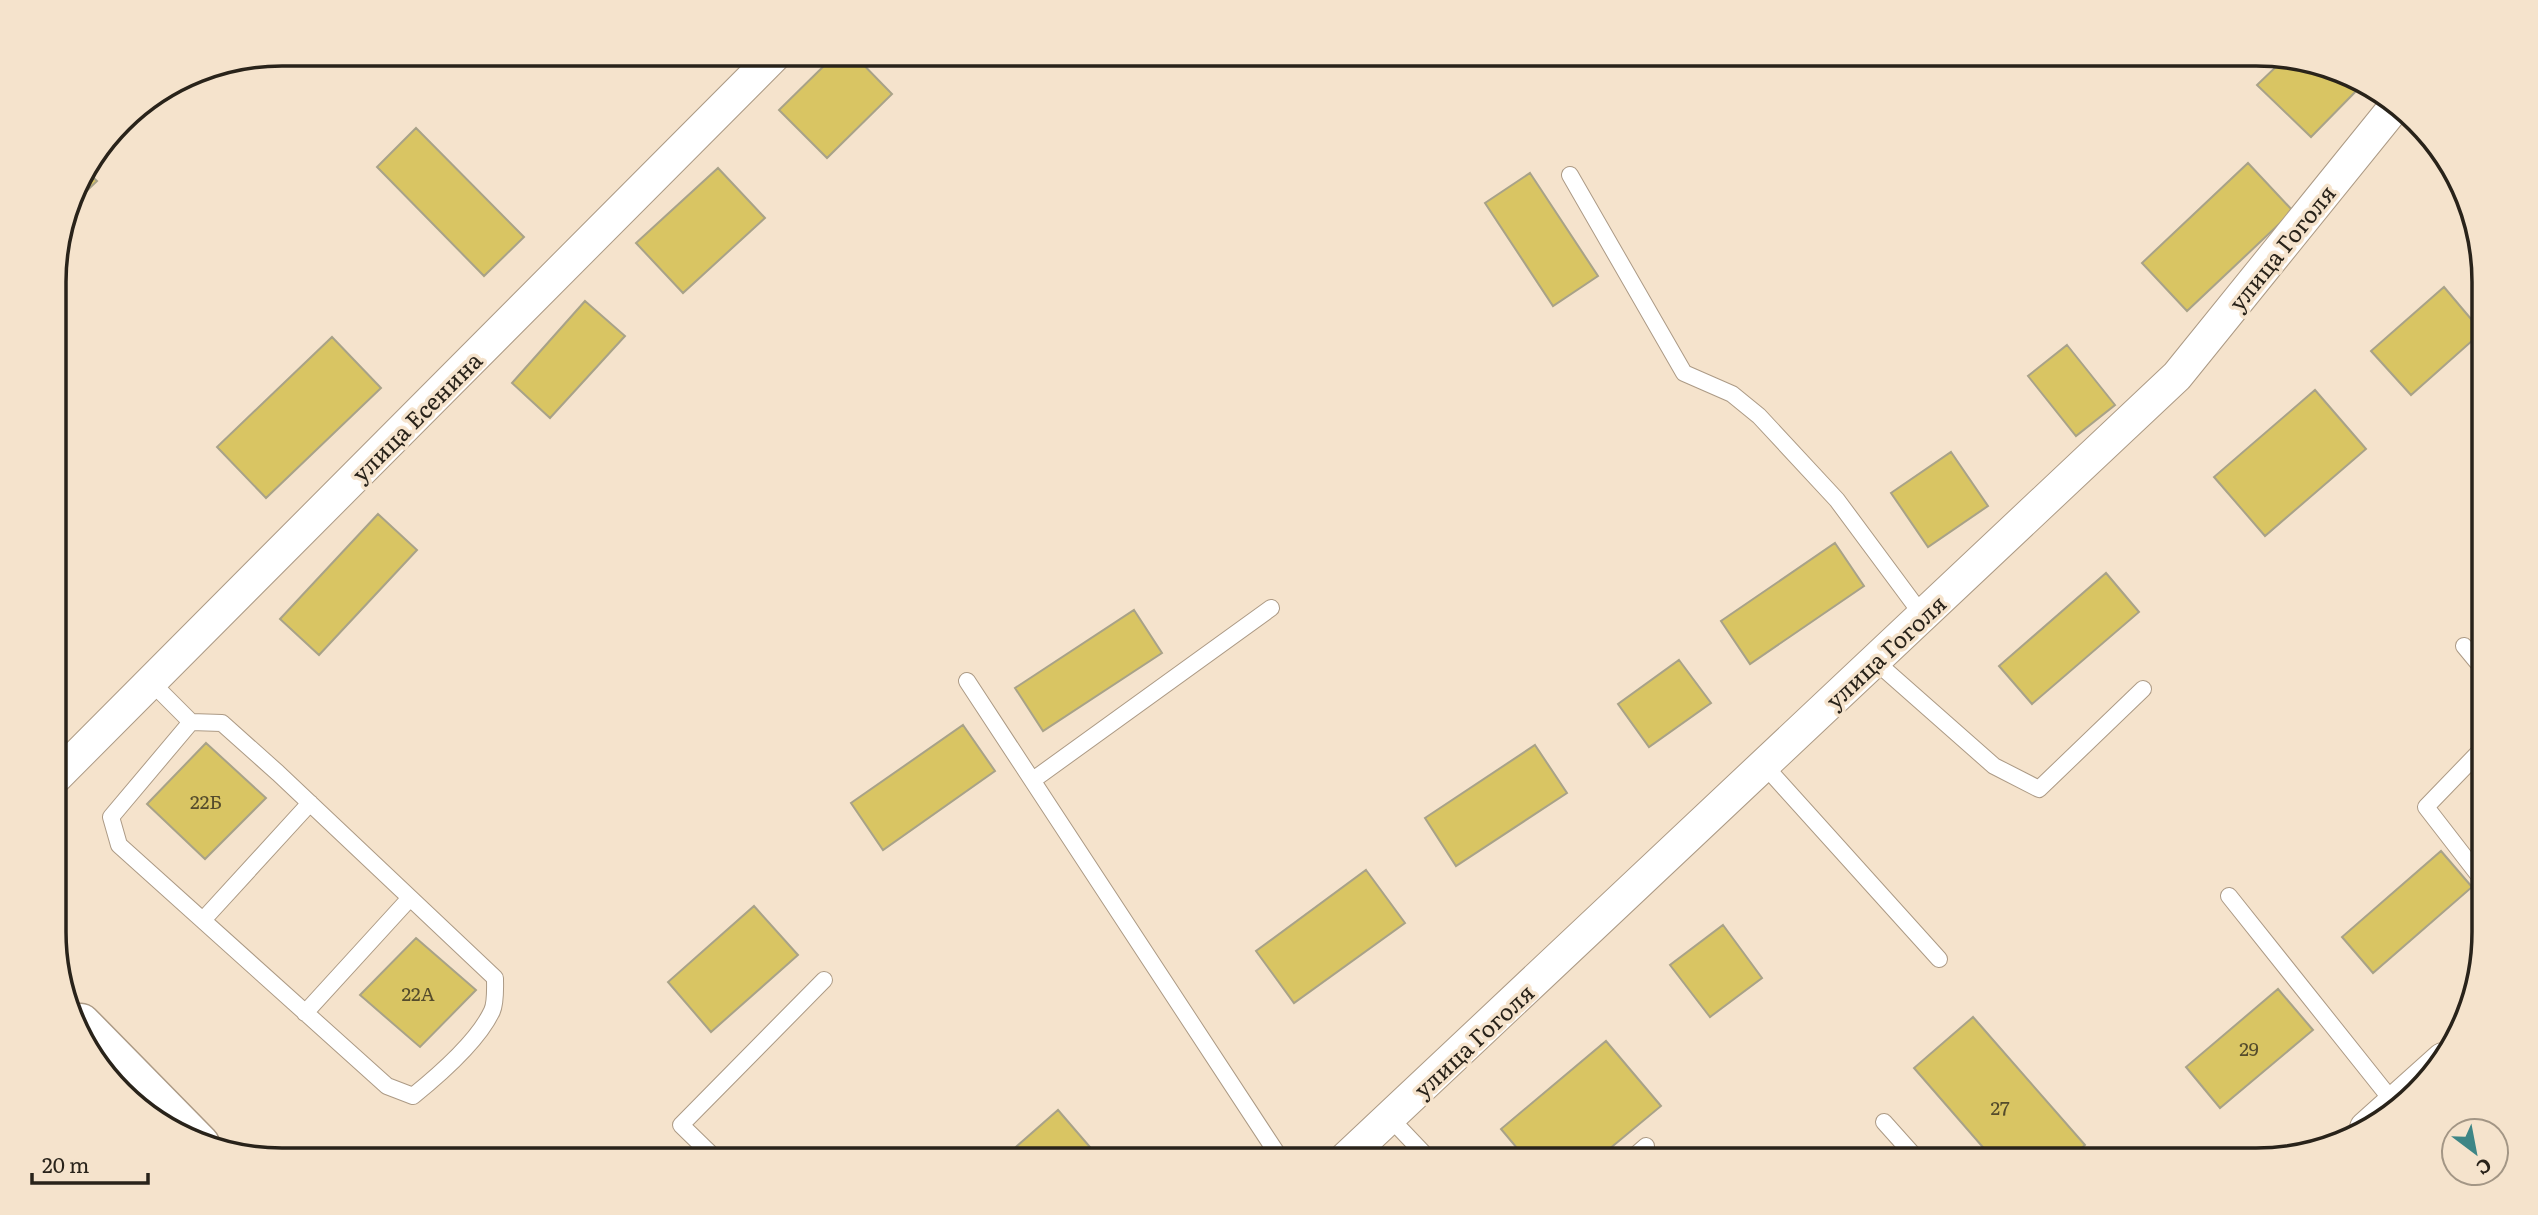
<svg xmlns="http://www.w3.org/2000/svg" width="2538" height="1215" font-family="Literata,serif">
<rect width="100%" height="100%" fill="#f5e3cc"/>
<!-- building -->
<path fill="#d9c563" stroke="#a8a288" stroke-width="2" d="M836,54H853L892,94L827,158L779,110Z
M2283,60L2343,72L2361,86L2311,137L2257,85Z
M416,128L524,237L484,276L377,167Z
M2248,163L2293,211L2187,311L2142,263Z
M718,168L765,218L683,293L636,243Z
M86,171L97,181L71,206L78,182Z
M1530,173L1598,276L1553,306L1485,203Z
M2444,287L2482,332L2411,395L2371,351Z
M585,301L625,336L550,418L512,383Z
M332,337L381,388L266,498L217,447Z
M2067,345L2115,405L2076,436L2028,376Z
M2315,390L2366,449L2265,536L2214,477Z
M1951,452L1988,506L1928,547L1891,493Z
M378,514L417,550L319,655L280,619Z
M1835,543L1864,586L1750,664L1721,621Z
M2106,573L2139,612L2032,704L1999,666Z
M1134,610L1162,653L1043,731L1015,688Z
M1679,660L1711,703L1649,747L1618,704Z
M963,725L995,771L883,850L851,803Z
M206,743L266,798L205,859L147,804Z
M1535,745L1567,793L1456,866L1425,818Z
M2483,778V797L2474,786Z
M2441,851L2472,887L2373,973L2342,937Z
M1366,870L1405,923L1294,1003L1256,951Z
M754,906L798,955L711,1032L668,982Z
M1723,925L1762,978L1710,1017L1670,965Z
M416,938L476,990L420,1047L360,995Z
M2278,989L2313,1030L2220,1108L2186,1067Z
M1973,1017L2085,1145L2068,1160H1994L1914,1068Z
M1606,1041L1661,1106L1596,1160H1527L1501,1129Z
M1058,1110L1102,1161H1000Z"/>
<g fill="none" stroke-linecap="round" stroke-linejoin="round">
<!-- lane casing -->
<g stroke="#ac9a85" stroke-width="18">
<path id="lane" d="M1570,175L1684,373L1732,394L1759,416L1837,500L1923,616
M2464,646L2483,669
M1875,661L1994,766L2039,789L2143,689
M967,681L1282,1161
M151,682L191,722L222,723L278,773L495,978C495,988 496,1002 492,1011C478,1041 439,1075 413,1096L387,1086L119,845L111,817L191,722
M2483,748L2426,807L2484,882
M1764,765L1939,959
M1033,780L1271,608
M2229,896L2394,1103
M203,920L310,803
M305,1013L410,898
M1390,1118L1430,1160
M1884,1122L1918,1160
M1630,1160L1646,1146
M718,1161L681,1125L824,980"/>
</g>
<!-- street casing -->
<g stroke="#ac9a85" stroke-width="34">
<path id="street" d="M56,777L776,54
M2366,1128L2443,1059
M1344,1160L2177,376L2392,110"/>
</g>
<!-- secondary casing -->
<g stroke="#ac9a85" stroke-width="41">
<path id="secondary" d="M81,1023L200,1144"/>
</g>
<!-- lane -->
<use href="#lane" stroke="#fff" stroke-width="16"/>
<!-- street -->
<use href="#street" stroke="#fff" stroke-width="32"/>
<!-- secondary -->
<use href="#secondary" stroke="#fff" stroke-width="38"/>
</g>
<g text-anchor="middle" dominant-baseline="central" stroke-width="7" stroke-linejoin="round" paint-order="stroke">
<!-- number labels -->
<g font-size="19" fill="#554c2c">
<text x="206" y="801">22Б</text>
<text x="418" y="993">22А</text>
<text x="2249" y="1048">29</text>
<text x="2000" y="1107">27</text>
</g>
<!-- street labels -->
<g font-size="23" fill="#29231a" stroke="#f5e3cc">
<text transform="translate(2281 247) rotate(-51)">улица Гоголя</text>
<text transform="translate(416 416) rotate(-45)">улица Есенина</text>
<text transform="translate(1885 651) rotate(-43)">улица Гоголя</text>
<text transform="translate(1473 1040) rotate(-43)">улица Гоголя</text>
</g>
</g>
<!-- crop -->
<path d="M0 0H2538V1215H0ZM282 66H2256A216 216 0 0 1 2472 282V932A216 216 0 0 1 2256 1148H282A216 216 0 0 1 66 932V282A216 216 0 0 1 282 66Z" fill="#f5e3cc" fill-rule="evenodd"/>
<path fill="none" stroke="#29231a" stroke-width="3.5" d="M282 66H2256A216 216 0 0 1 2472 282V932A216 216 0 0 1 2256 1148H282A216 216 0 0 1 66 932V282A216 216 0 0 1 282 66Z"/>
<!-- north arrow -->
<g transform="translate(2475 1152) rotate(148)"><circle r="33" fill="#f5e3cc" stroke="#a39685" stroke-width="2"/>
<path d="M0-5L12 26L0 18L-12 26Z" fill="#3e8686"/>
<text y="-10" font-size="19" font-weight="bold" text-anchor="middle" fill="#29231a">С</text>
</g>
<!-- scale -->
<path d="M32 1173v10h116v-10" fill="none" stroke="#29231a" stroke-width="3.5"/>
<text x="42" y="1173" font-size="21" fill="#29231a" stroke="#f5e3cc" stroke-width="5" paint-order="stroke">20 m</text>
</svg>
